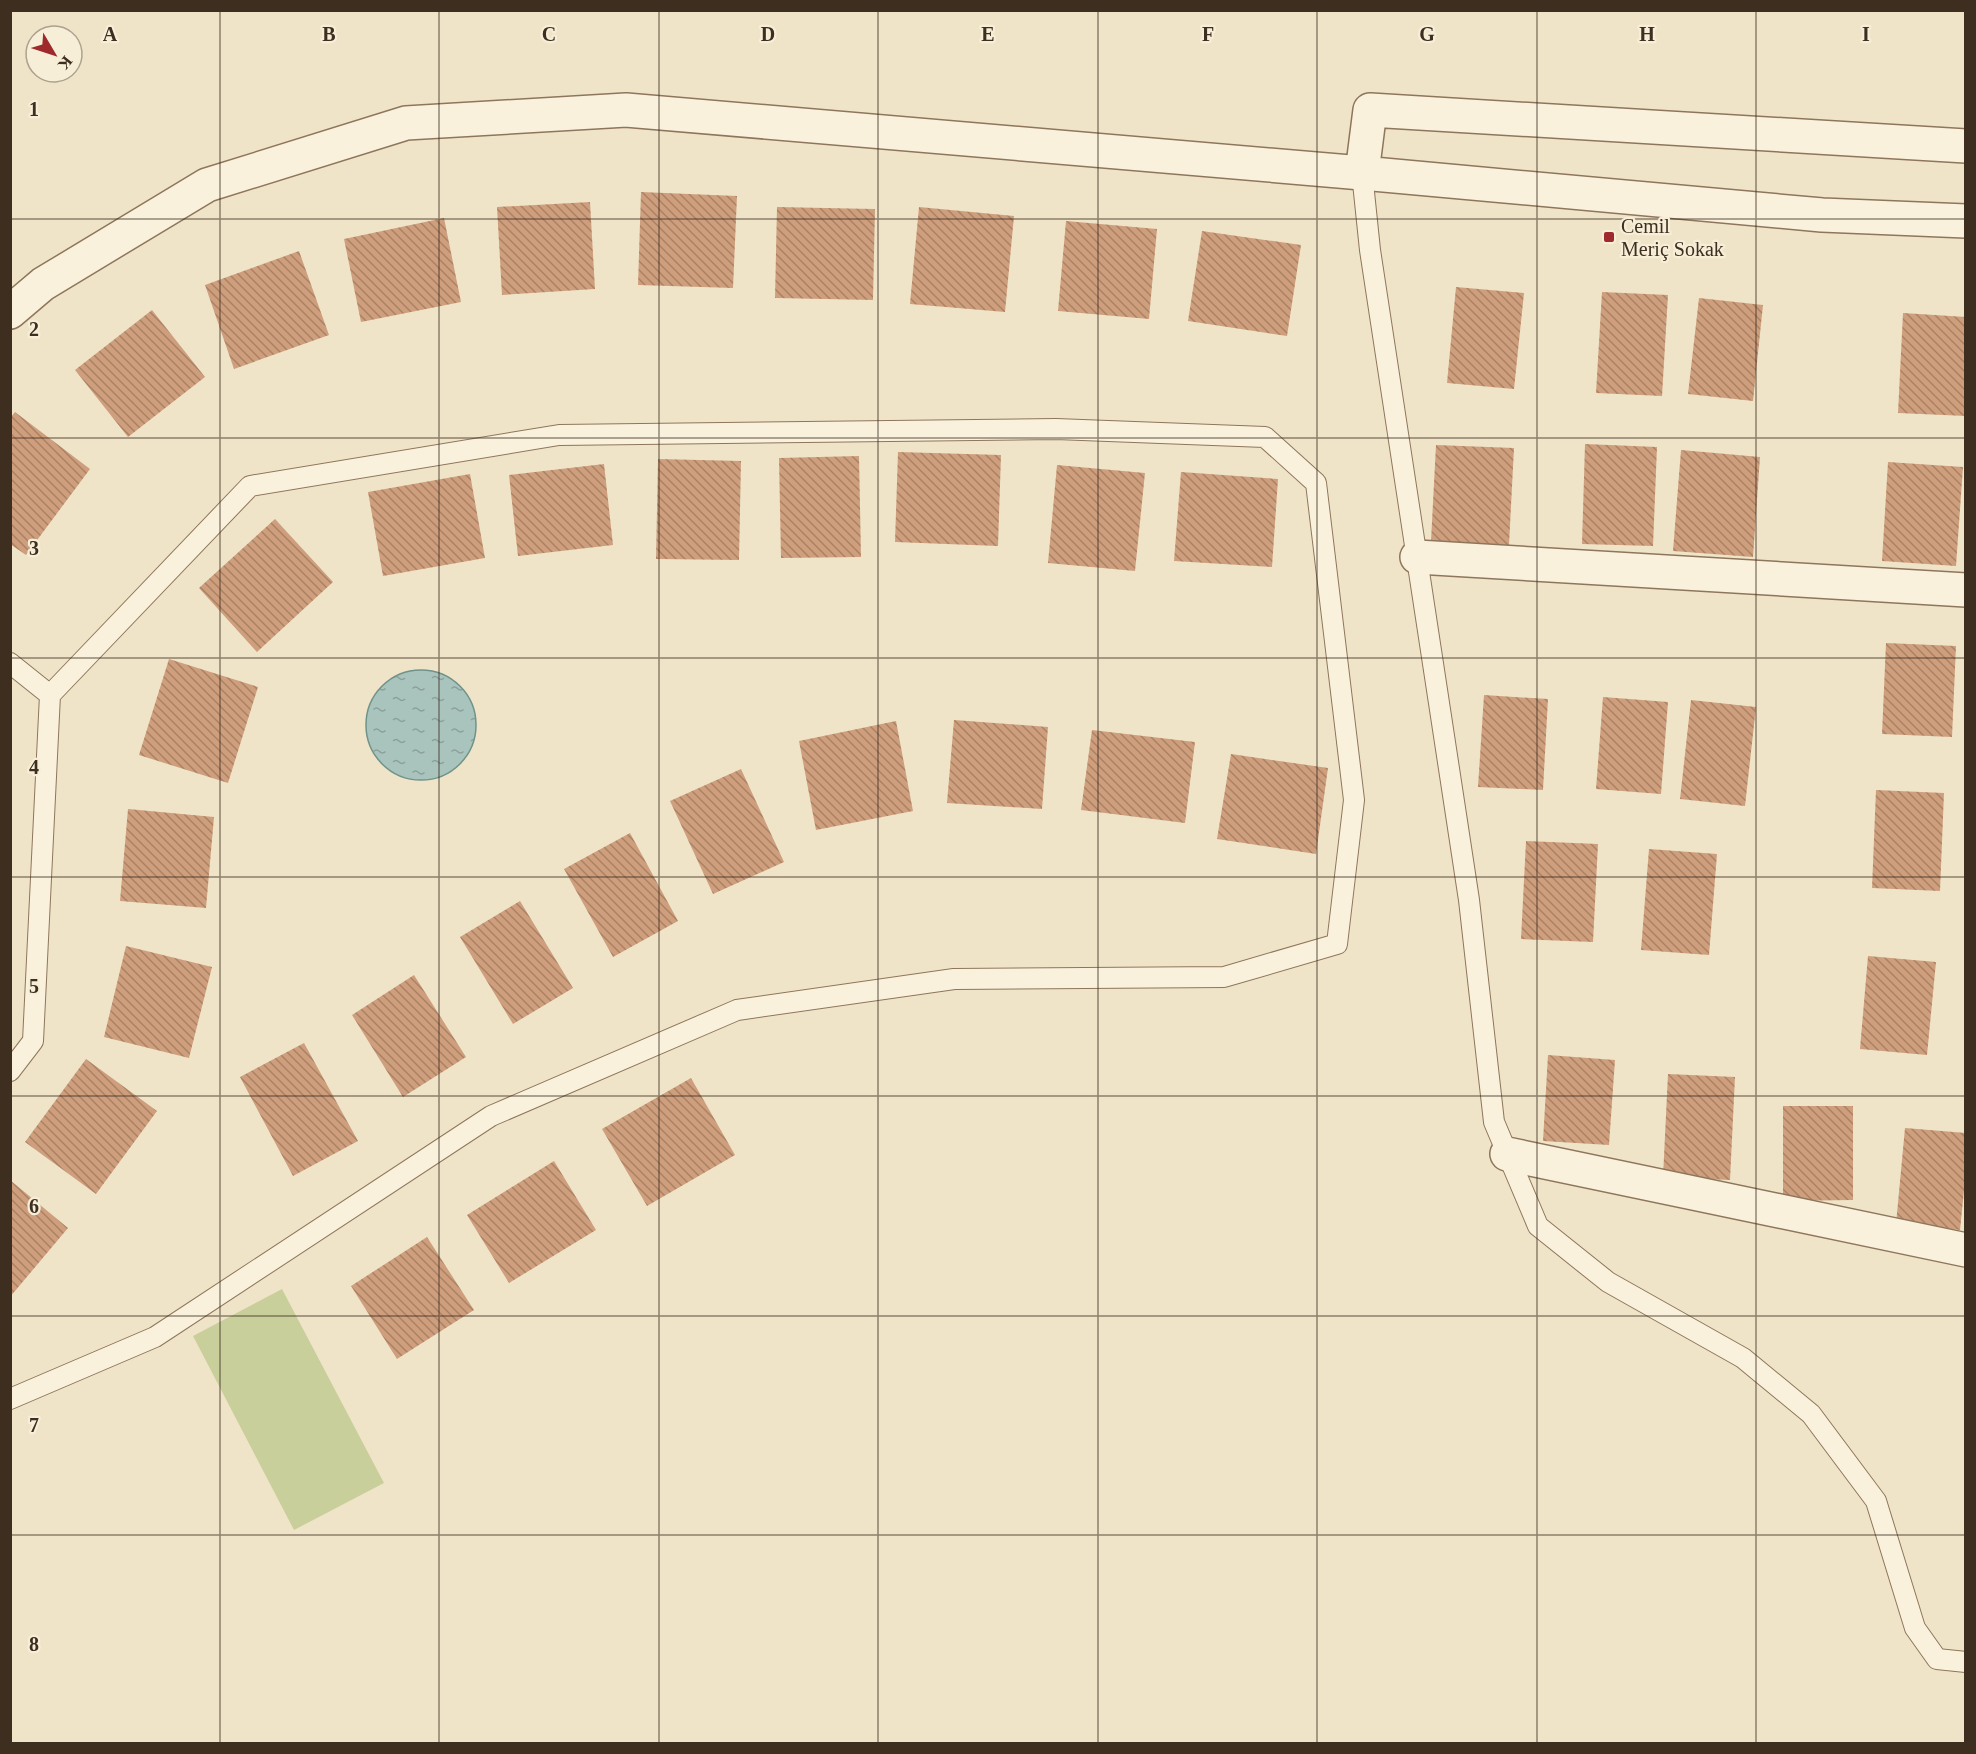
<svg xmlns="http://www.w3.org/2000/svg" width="1976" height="1754" font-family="'Times New Roman',serif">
<defs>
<pattern id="water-ripples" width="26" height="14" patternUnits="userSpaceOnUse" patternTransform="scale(1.5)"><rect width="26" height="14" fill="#a9c4bc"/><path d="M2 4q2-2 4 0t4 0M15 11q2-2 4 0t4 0" fill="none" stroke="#8ba098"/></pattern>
<pattern id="building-back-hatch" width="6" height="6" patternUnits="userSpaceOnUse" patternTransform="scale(1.5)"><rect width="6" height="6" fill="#cf9f7d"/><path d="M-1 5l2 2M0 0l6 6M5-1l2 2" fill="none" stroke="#a98266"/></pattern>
</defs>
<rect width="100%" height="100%" fill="#f0e4c8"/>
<!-- garden -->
<path fill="#c9cf9b" d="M282,1289L384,1483L294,1530L193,1336Z"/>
<!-- water -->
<path fill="url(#water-ripples)" stroke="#6f938a" stroke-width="1.5" d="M366 725a55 55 0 1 1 110 0a55 55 0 1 1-110 0Z"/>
<!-- building -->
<path fill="url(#building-back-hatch)" d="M641,192L737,196L733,288L638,285Z
M590,202L595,289L502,295L497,207Z
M777,207L875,209L873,300L775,298Z
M919,207L1014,216L1005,312L910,304Z
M444,218L461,302L361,322L344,239Z
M1066,221L1157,229L1149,319L1058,311Z
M1202,231L1301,245L1287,336L1188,321Z
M299,251L329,335L234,369L205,285Z
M1456,287L1524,293L1514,389L1447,383Z
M1602,292L1668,295L1662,396L1596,393Z
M1699,298L1763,305L1753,401L1688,394Z
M152,310L205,377L128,437L75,370Z
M1903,313L1966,317V416L1898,413Z
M15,412L90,469L26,555L10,544V418Z
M1585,444L1657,447L1653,546L1582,544Z
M1436,445L1514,448L1509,545L1431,541Z
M1681,450L1760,457L1753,557L1673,551Z
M898,452L1001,455L998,546L895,542Z
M859,456L861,557L781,558L779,458Z
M658,459L741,461L739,560L656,559Z
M1888,462L1963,467L1956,566L1882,561Z
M604,464L613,545L518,556L509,475Z
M1057,465L1145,473L1135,571L1048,563Z
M1181,472L1278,479L1272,567L1174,561Z
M470,474L485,558L383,576L368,492Z
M275,519L333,582L257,652L199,588Z
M1886,643L1956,646L1952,737L1882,734Z
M169,659L258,687L228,783L139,755Z
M1484,695L1548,699L1543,790L1478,787Z
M1603,697L1668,702L1661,794L1596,789Z
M1691,700L1756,707L1745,806L1680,799Z
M954,720L1048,727L1042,809L947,803Z
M896,721L913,811L816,830L799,741Z
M1092,730L1195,742L1185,823L1081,810Z
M1231,754L1328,768L1316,854L1217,839Z
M741,769L784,862L713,894L670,801Z
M1876,790L1944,793L1940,891L1872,888Z
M128,809L214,817L206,908L120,901Z
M630,833L678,921L613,957L564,869Z
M1526,841L1598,844L1593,942L1521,939Z
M1649,849L1717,854L1709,955L1641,950Z
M520,901L573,988L513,1024L460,937Z
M126,946L212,967L189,1058L104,1037Z
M1868,956L1936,962L1927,1055L1860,1049Z
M414,975L466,1057L403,1097L352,1015Z
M304,1043L358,1141L293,1176L240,1077Z
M1548,1055L1615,1060L1609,1145L1543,1141Z
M86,1059L157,1111L96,1194L25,1142Z
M1668,1074L1735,1077L1730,1180L1663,1177Z
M691,1078L735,1155L647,1206L602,1129Z
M1783,1106H1853V1200L1783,1201Z
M1905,1128L1966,1133V1171L1960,1230L1896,1224Z
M554,1161L596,1230L509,1283L467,1215Z
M10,1180L68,1228L10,1297Z
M427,1237L474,1310L397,1359L351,1286Z"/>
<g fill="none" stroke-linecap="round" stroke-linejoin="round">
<!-- lane casing -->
<g stroke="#8d765c" stroke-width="22">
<path id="lane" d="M1362,173L1370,250L1469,900L1494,1122L1538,1226L1608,1282L1743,1358L1811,1414L1876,1501L1915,1628L1937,1659L1966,1662
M10,663L50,695L250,486L559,435L1056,429L1265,437L1316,483L1354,800L1337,944L1224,977L954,979L737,1010L491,1116L155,1337L10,1399
M10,1071L33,1041L50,695"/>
</g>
<!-- street casing -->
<g stroke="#8d765c" stroke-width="36">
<path id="street" d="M1362,173L1370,110L1966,146
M10,312L43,284L207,185L406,123L626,110L1362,173L1822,215L1966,221
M1417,557L1966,590
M1507,1154L1966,1250"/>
</g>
<!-- lane -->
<use href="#lane" stroke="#faf1dc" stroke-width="20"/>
<!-- street -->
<use href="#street" stroke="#faf1dc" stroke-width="33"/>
</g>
<!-- grid -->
<path fill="none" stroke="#3d2e20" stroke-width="1.5" stroke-opacity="0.55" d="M220,10V1744M439,10V1744M659,10V1744M878,10V1744M1098,10V1744M1317,10V1744M1537,10V1744M1756,10V1744M10,219H1966M10,438H1966M10,658H1966M10,877H1966M10,1096H1966M10,1316H1966M10,1535H1966"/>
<!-- markers -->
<rect fill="#9e2a2b" stroke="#f7eed8" stroke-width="2" x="1603" y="231" width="12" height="12" rx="3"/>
<g text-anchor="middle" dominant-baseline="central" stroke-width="4.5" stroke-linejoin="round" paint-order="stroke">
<!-- poi labels -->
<g font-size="20" fill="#3d2e20" stroke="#f7eed8" text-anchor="start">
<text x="1621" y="226">Cemil<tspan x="1621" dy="23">Meriç Sokak</tspan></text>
</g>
</g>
<g font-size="20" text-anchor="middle" font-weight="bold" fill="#3d2e20" stroke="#f7eed8" stroke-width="4.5" stroke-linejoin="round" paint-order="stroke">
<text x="110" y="41">A</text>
<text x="329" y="41">B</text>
<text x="549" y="41">C</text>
<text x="768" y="41">D</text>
<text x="988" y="41">E</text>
<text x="1208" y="41">F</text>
<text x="1427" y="41">G</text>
<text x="1647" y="41">H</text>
<text x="1866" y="41">I</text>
<text x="34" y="116">1</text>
<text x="34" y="336">2</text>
<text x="34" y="555">3</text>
<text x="34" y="774">4</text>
<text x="34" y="993">5</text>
<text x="34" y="1213">6</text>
<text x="34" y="1432">7</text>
<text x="34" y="1651">8</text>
</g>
<!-- border -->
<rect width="1976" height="1754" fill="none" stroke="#3d2e20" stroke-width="24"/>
<!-- north arrow -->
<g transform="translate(54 54) rotate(129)"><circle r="28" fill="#f7eed8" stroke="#ada18e" stroke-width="1.5"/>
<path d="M0-4.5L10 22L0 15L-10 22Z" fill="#9e2a2b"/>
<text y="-9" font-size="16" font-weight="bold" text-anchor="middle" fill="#3d2e20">K</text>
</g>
</svg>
